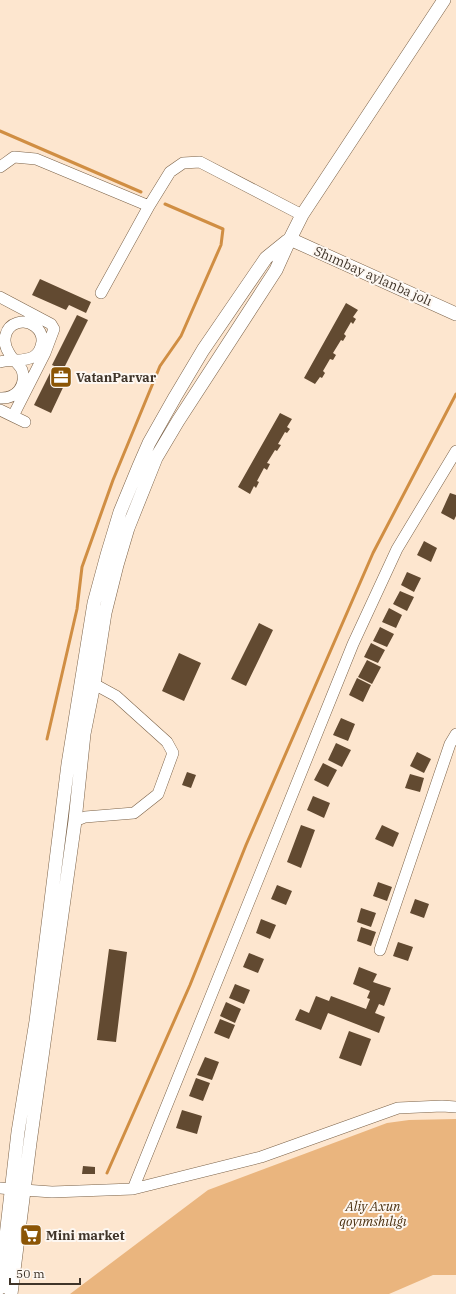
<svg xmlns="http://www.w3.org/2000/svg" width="456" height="1294" font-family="'IBM Plex Serif',serif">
<rect width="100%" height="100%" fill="#fde6cf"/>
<!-- green -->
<path fill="#eab57e" d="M456,1119V1275H433L389,1294H70L208,1190L387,1123L409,1120Z"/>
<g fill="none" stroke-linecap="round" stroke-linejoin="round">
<!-- stream -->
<path stroke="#d08e43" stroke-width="3" d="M0,131L141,192
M47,739L77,609L82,567L113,480L160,366L181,336L221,245L223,229L165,204
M107,1173L190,985L246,845L373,553L456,394"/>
</g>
<!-- building -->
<path fill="#624a31" d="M40,279L91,302L86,313L69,305L66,310L32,295Z
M346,303L358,310L353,317L356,319L353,324L351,322L344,334L346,336L343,341L341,340L333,353L336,355L333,360L330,359L323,371L325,373L322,378L320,377L315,384L304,378Z
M77,315L88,320L63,370L52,365Z
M52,369L68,377L51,413L34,405Z
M280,413L292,419L287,427L290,429L287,433L285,432L278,444L281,445L277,451L275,450L267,463L270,464L267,470L264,468L257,481L259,482L256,488L254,486L250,494L238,487Z
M450,493L456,495V516L454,520L441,513Z
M424,541L437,548L431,562L417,555Z
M407,572L421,578L414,592L401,585Z
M400,591L414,597L407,611L393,604Z
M389,608L402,615L396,628L382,622Z
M259,623L273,630L246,686L231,679Z
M380,627L394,634L387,647L373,641Z
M371,643L385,650L378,663L364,657Z
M179,653L201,663L184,701L162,691Z
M367,660L381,667L372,684L358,677Z
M357,678L371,685L363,702L349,695Z
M341,718L355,724L348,741L333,735Z
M336,743L351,750L342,767L328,760Z
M417,752L431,759L424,773L410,766Z
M323,763L337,770L328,787L314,780Z
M187,772L196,775L191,788L182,785Z
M410,774L424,778L420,792L405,788Z
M313,796L330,803L324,818L307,810Z
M301,825L315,830L301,868L287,862Z
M382,825L399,833L393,847L375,839Z
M378,882L392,887L387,901L373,896Z
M277,885L292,891L286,905L271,899Z
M415,899L429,904L424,918L410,913Z
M361,908L376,913L371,927L357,922Z
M261,919L276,925L270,939L256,933Z
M361,927L376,932L371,946L357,941Z
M398,942L413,947L408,961L393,956Z
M109,949L127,952L116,1042L97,1040Z
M249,953L264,959L258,973L243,967Z
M359,967L377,974L373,982L391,988L384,1006L379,1004L375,1013L385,1017L379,1033L328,1013L321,1030L295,1020L300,1009L309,1013L316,996L329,1001L331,996L366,1009L370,999L367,998L370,991L353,984Z
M235,984L250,990L244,1004L229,998Z
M226,1002L241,1009L235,1023L220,1016Z
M220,1019L235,1025L229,1039L214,1033Z
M349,1031L371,1039L361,1066L339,1058Z
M205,1057L219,1062L212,1080L197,1075Z
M196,1078L210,1083L203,1101L189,1096Z
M182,1110L202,1116L197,1134L176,1128Z
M83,1166L95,1167V1174H82Z"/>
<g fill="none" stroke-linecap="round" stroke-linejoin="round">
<!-- minor casing -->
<g stroke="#7b6248" stroke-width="12">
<path id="minor" d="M0,167L14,157L36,159L149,206
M101,293L149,206L170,172L183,163L200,162L302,215
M0,297L51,324L54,329L45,353L13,416
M0,362C11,359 23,362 33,357C39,354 41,348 42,342C43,329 30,319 17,323C4,327 2,343 9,353C12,359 19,364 22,370C27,386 16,399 0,398
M0,410L25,422
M75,821L85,817L134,813L158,794L173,753L167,742L116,696L94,684
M380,950L450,744L456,734
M0,1188L11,1189
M133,1189L353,644L397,549L456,451
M24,1190L52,1192L133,1189L261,1157L398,1108L442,1106L456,1107"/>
</g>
<!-- major casing -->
<g stroke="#7b6248" stroke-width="14">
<path id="major" d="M290,239L456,314
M0,1288L18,1132L36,1021L68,764L94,603L107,555L120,512L139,466L149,443L175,397L203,350L266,258L287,241
M11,1294L30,1143L75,821L84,734L94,684L105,613L117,565L128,528L156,458L178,421L276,270L290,239L302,215L444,0"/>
</g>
<!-- minor -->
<use href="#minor" stroke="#fff" stroke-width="11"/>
<!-- major -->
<use href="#major" stroke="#fff" stroke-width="13"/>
</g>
<!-- icons -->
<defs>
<g id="office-square" transform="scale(1.15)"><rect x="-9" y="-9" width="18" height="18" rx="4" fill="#8b5505" stroke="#fdf7f1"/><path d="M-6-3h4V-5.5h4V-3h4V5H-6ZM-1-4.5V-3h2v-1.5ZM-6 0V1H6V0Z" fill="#fff"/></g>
<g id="supermarket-square" transform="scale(1.15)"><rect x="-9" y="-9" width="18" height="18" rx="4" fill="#8b5505" stroke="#fdf7f1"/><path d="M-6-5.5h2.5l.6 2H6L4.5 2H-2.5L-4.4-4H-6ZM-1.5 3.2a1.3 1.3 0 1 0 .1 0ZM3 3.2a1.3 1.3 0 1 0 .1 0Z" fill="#fff"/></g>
</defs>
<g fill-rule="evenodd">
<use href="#office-square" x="61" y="377"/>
<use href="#supermarket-square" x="31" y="1235"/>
</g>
<g text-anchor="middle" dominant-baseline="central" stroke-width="4" stroke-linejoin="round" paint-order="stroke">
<!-- street labels -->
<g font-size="13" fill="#3f3429" stroke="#fdf7f1">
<text transform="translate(373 276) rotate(24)">Shımbay aylanba jolı</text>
</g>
<!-- poi labels -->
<g font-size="13" font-weight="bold" fill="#3f3429" stroke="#fdf7f1" text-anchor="start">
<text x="76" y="377">VatanParvar</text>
<text x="46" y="1235">Mini market</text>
</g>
<!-- park labels -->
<g font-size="13" font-style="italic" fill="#492e0d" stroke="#fdf7f1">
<text x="373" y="1206">Aliy Axun<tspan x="373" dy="15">qoyımshılıǵı</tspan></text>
</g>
</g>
<!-- scale -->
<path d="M10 1278v6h70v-6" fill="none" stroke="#3f3429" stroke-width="2"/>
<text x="16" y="1278" font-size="12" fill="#3f3429" stroke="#fdf7f1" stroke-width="3" paint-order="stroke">50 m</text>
</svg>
